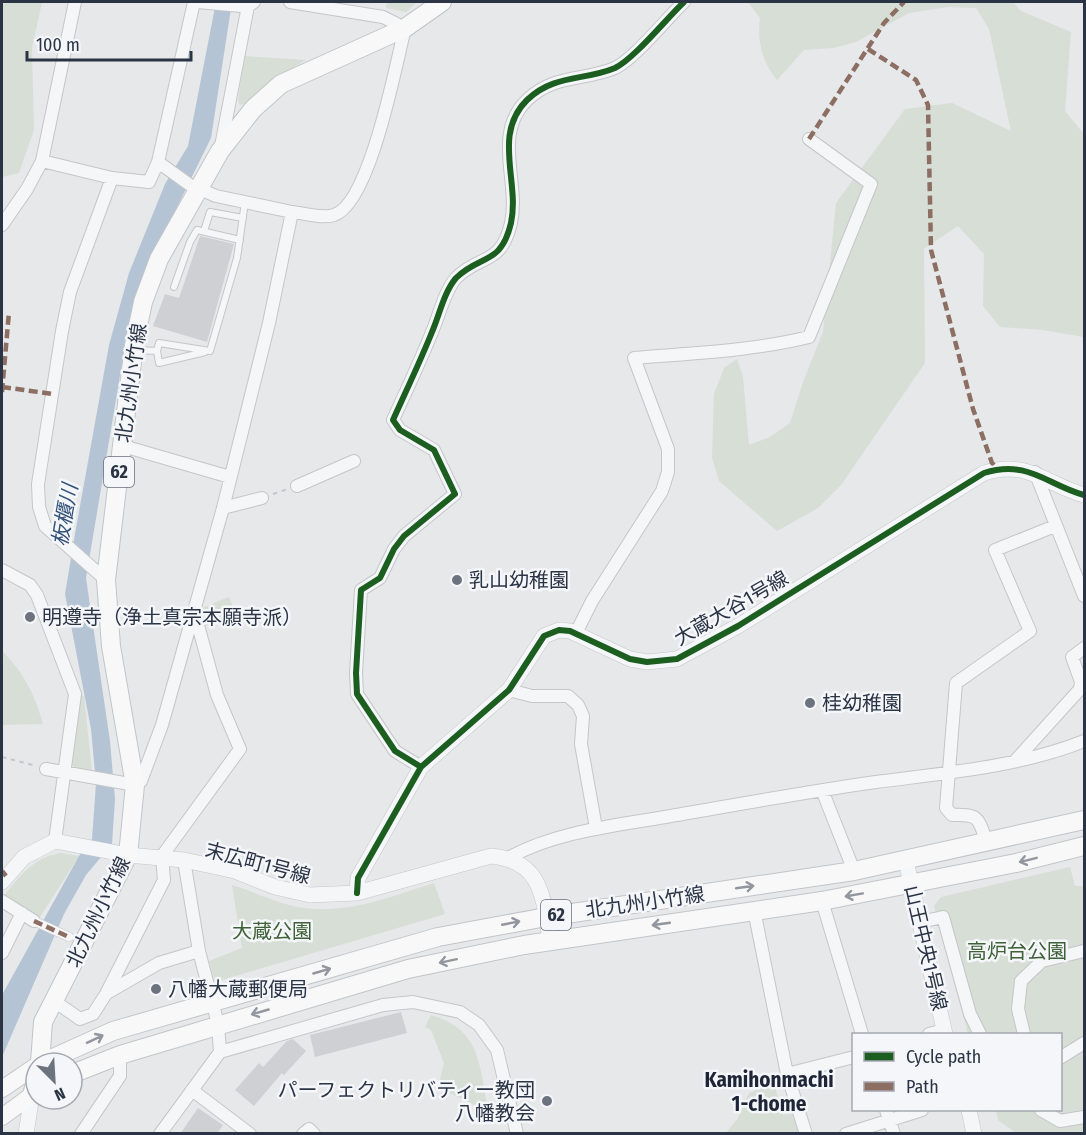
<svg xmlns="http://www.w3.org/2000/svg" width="1086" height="1135" font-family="'Fira Sans Condensed','Noto Sans JP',sans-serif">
<rect width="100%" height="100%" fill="#e6e8ea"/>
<!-- green -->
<path fill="#d6ded6" d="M2,2H42L32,48L34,130L19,173L2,177Z
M387,2H417L406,12L386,8Z
M748,2H1013L1021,11L1071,32L1065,111L1084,134V337L1043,330L1000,327L983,306L984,254L958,226L924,249L925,363L841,485L818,508L777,531L719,481L712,458L714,394L724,368L737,359L743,377L749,445L770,437L790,423L803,382L823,332L836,203L905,109L952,103L1011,131L989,29L976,8L948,7L909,13L856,42L834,48L804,50L777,80C762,62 757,41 760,18Z
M244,56L306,60L268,83L246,103L240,105L238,101Z
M229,597L236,613L203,627L197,610Z
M2,651C24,673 34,693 43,724L2,725Z
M78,695L84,696L92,772L75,769L72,764Z
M61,853L79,856L40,917L2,898C19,877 33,857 61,853Z
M1070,867L1075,886H1084V1133H1016L998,1120L996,1110H1060V1034H968L934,906L941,897Z
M434,883L445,914L215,982L209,961L242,948L232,885C251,891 270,900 289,905C340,918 386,898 434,883Z
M431,1015C479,1029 479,1061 487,1105L476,1106L438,1087L444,1063L431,1030L425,1027Z
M774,1084L783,1115L797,1110L802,1133L725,1134L738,1118L749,1093Z"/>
<!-- water -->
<path fill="#b4c4d5" d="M216,2H232L211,138L149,264L128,328L86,578L110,741L115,799L112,844L86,875L64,914L2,1057V995L79,856L92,839L96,783L91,729L65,594L75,534L109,345L129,273L165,184L188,146Z"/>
<!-- building -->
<path fill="#ced0d3" d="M200,236L234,244L207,342L153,326L165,294L179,298Z
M401,1012L407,1033L315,1057L310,1035Z
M293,1039L306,1051L284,1075L282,1073L254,1106L235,1090L259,1063L263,1067L287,1041Z
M198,1108L223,1125L217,1134H180Z"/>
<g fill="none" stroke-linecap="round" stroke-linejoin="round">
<!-- service casing -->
<g stroke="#c4c6c8" stroke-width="8">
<path id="service" d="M204,231L210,212L243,218
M174,287L190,242L197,230L240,240
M137,350L157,351L159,343L210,351L237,258L245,202
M157,351L159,363L205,352"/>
</g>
<!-- pedestrian casing -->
<g stroke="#c4c6c8" stroke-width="10">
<path id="pedestrian" d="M34,921L69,937"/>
</g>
<!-- minor casing -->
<g stroke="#c4c6c8" stroke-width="14">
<path id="minor" d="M198,2L241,6H248V2
M290,2L383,17L405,28C396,64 370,204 334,215C323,219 304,213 292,212
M221,146L248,6L254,2
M42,161L112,178L149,182L158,162L194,2
M2,225L27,189L42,161L75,2
M123,446L230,477
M1035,472L1084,596
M297,486L354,461
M223,508L262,498
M2,570L30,585L37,595L75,694L55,841
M106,580L45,526L39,507L38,484L62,331L70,292L112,178
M576,633L592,601L662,491L668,472V449L634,358C692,353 752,351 809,337L871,184L809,139
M509,690L532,696H568L578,705L583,716L581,744L596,828
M1015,761L1080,689L1081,682L1072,657L1084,648
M421,767L395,751L357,694L356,673L361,590L380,578L394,549L404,536L455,494L434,450L400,430L393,420C406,391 420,362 432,332C439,316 444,292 456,278C480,254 501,266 511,223C520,182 492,134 527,100C554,74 584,81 615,68C634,59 667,18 684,2
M46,769L135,785L141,781L162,725L223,508L269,323L292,212L216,196L190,185L158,162
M822,790L854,871
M987,843C978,818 980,814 952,815L946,808L956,683L1030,631L995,550L1055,526
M508,858C555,832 613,826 665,817C735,805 805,792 876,782C945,773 1019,767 1084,741
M184,860L199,951L218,1024L220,1052
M2,901L34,921
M822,901L862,1034
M754,910L787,1074L806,1134
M920,922L943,917L970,1014L980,1034
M2,953L22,913
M107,993L159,963L199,951
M54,1001L80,1019L93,1014L106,994L164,880L162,856L240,749L217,695L195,614
M929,1034L944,1030
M1024,1034L1018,1009L1021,981L1042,961L1084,951
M1060,1058L1084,1043
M787,1074L854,1057
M192,1090L250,1134
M886,1110L894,1134
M1041,1110L1060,1121L1084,1117
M81,1134L120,1076V1055
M160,1134L220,1052L383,1005L413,1002L460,1012L479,1025L497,1050L517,1134
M303,1134L309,1129L314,1134
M846,1134L922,1110"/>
</g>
<!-- tertiary casing -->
<g stroke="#c4c6c8" stroke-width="16">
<path id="tertiary" d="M906,861L945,1034
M2,882L24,857L55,841L128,855L184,860L235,871L275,887L310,895L357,893L491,856C543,861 543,898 550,940
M357,893L358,878L421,767L509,690L544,636L559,630L570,631L630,659L647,662L677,659L738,626L984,473C1028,459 1047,485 1084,495
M969,1110L974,1134
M26,1134L32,1095"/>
</g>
<!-- secondary casing -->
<g stroke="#c4c6c8" stroke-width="18">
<path id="secondary" d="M2,1089L36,1066
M2,1117L32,1095"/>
</g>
<!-- primary casing -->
<g stroke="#c2c5c8" stroke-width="20">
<path id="primary" d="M40,1063L43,1022L128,855L135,785L111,646L106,580L134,345L143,302L159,259L220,151L253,109L281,84L405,28L442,2
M42,1063L113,1031L438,937L546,917L854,871L1084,820
M72,1074L120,1055L408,969L524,945L822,901L1016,863L1084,846
M32,1095L36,1080"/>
</g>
<!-- path -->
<path stroke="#c5c6ca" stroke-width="2" stroke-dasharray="4.5 4.5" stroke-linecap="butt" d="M273,494L288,489
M2,757L37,766"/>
<!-- service -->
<use href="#service" stroke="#f5f6f7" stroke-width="6"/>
<!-- pedestrian -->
<use href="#pedestrian" stroke="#f5f6f7" stroke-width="9"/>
<!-- minor -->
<use href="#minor" stroke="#f5f6f7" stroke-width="12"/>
<!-- tertiary -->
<use href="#tertiary" stroke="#f5f6f7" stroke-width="15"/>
<!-- secondary -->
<use href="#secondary" stroke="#f8f8f8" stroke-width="16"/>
<!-- primary -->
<use href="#primary" stroke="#f8f8f8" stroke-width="18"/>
<!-- quiet -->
<path stroke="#8d6e63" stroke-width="4.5" stroke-dasharray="9 4.5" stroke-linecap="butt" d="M868,49L916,80L928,105L931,250L973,409L992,463L998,468
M809,139L884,23L904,2
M2,387L53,394
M2,392L9,312
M2,871L6,876
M34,921L69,937"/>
<!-- cycleway casing -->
<g stroke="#f4f6f9" stroke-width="10">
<path id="cycleway" d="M421,767L395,751L357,694L356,673L361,590L380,578L394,549L404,536L455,494L434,450L400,430L393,420C406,391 420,362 432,332C439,316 444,292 456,278C480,254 501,266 511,223C520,182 492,134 527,100C554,74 584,81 615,68C634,59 667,18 684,2
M357,893L358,878L421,767L509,690L544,636L559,630L570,631L630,659L647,662L677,659L738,626L984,473C1028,459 1047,485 1084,495"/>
</g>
<!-- cycleway -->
<use href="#cycleway" stroke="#1b5e20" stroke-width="6"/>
</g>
<!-- one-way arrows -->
<defs><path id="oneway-shaft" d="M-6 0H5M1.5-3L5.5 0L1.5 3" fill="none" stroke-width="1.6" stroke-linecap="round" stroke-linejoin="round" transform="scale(1.5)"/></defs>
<g stroke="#92969e">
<use href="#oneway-shaft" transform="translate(1028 860) rotate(166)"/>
<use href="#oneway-shaft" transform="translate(745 887) rotate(-8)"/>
<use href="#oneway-shaft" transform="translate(854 895) rotate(170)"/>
<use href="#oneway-shaft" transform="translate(511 923) rotate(-11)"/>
<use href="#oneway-shaft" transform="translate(661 924) rotate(172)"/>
<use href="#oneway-shaft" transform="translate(448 961) rotate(168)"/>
<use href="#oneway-shaft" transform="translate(322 971) rotate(-16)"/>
<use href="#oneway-shaft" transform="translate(260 1012) rotate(164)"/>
<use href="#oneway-shaft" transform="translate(95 1039) rotate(-25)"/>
</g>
<!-- markers -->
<g fill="#6c737f" stroke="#f4f6f9" stroke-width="2">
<circle cx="457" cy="580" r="6"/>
<circle cx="30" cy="617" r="6"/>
<circle cx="810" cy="703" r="6"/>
<circle cx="156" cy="989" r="6"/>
<circle cx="547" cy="1101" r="6"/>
</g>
<g text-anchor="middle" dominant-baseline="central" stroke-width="5" stroke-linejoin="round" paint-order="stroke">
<!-- shield labels -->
<g fill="#f4f6f9" stroke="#676e7b" stroke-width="1.5">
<rect x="104" y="457" width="30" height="30" rx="4.5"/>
<rect x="541" y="900" width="30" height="30" rx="4.5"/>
</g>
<g font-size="18" font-weight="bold" fill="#2b3445">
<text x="119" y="472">62</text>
<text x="556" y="915">62</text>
</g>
<!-- street labels -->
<g font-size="20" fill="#2b3445" stroke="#f4f6f9">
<text transform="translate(131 383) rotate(-82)">北九州小竹線</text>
<text transform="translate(731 608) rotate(-30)">大蔵大谷1号線</text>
<text transform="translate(258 863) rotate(15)">末広町1号線</text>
<text transform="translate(645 902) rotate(-8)">北九州小竹線</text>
<text transform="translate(98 912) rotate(-64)">北九州小竹線</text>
<text transform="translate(926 948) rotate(77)">山王中央1号線</text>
</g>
<!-- poi labels -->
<g font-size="20" fill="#2b3445" stroke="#f4f6f9" text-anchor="start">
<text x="469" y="580">乳山幼稚園</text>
<text x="42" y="617">明遵寺（浄土真宗本願寺派）</text>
<text x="822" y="703">桂幼稚園</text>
<text x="168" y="989">八幡大蔵郵便局</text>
<text x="535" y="1090" text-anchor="end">パーフェクトリバティー教団<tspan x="535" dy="23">八幡教会</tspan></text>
</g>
<!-- park labels -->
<g font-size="20" fill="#3f6138" stroke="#f4f6f9">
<text x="272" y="931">大蔵公園</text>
<text x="1017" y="951">高炉台公園</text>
</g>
<!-- water labels -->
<g font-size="21" font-style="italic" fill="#34527a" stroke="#f4f6f9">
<text transform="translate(65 515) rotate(-80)">板櫃川</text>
</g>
<!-- neighbourhood labels -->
<g font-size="21" font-weight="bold" fill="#1d2536" stroke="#f4f6f9">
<text x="769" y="1080">Kamihonmachi<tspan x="769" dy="24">1-chome</tspan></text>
</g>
</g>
<!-- border -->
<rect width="1086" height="1135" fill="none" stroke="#2b3445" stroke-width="6"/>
<!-- legend -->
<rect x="852" y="1033" width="210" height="78" fill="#f4f6f9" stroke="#a4a8b1" stroke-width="1.5"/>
<rect x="864" y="1052" width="30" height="9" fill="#1b5e20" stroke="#a4a8b1" stroke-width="1.5"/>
<text x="906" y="1063" font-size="18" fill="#2b3445">Cycle path</text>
<rect x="864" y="1082" width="30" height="9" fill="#8d6e63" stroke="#a4a8b1" stroke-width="1.5"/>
<text x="906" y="1093" font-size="18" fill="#2b3445">Path</text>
<!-- north arrow -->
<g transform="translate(54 1081) rotate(156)"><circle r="28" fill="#f4f6f9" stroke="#a4a8b1" stroke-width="1.5"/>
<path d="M0-4.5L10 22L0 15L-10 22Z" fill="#6c737f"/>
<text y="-9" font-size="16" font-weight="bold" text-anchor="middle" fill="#2b3445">N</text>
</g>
<!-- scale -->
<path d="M27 51v9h164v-9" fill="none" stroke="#2b3445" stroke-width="3"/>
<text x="36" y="51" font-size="18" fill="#2b3445" stroke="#f4f6f9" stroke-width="4.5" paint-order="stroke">100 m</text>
</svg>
